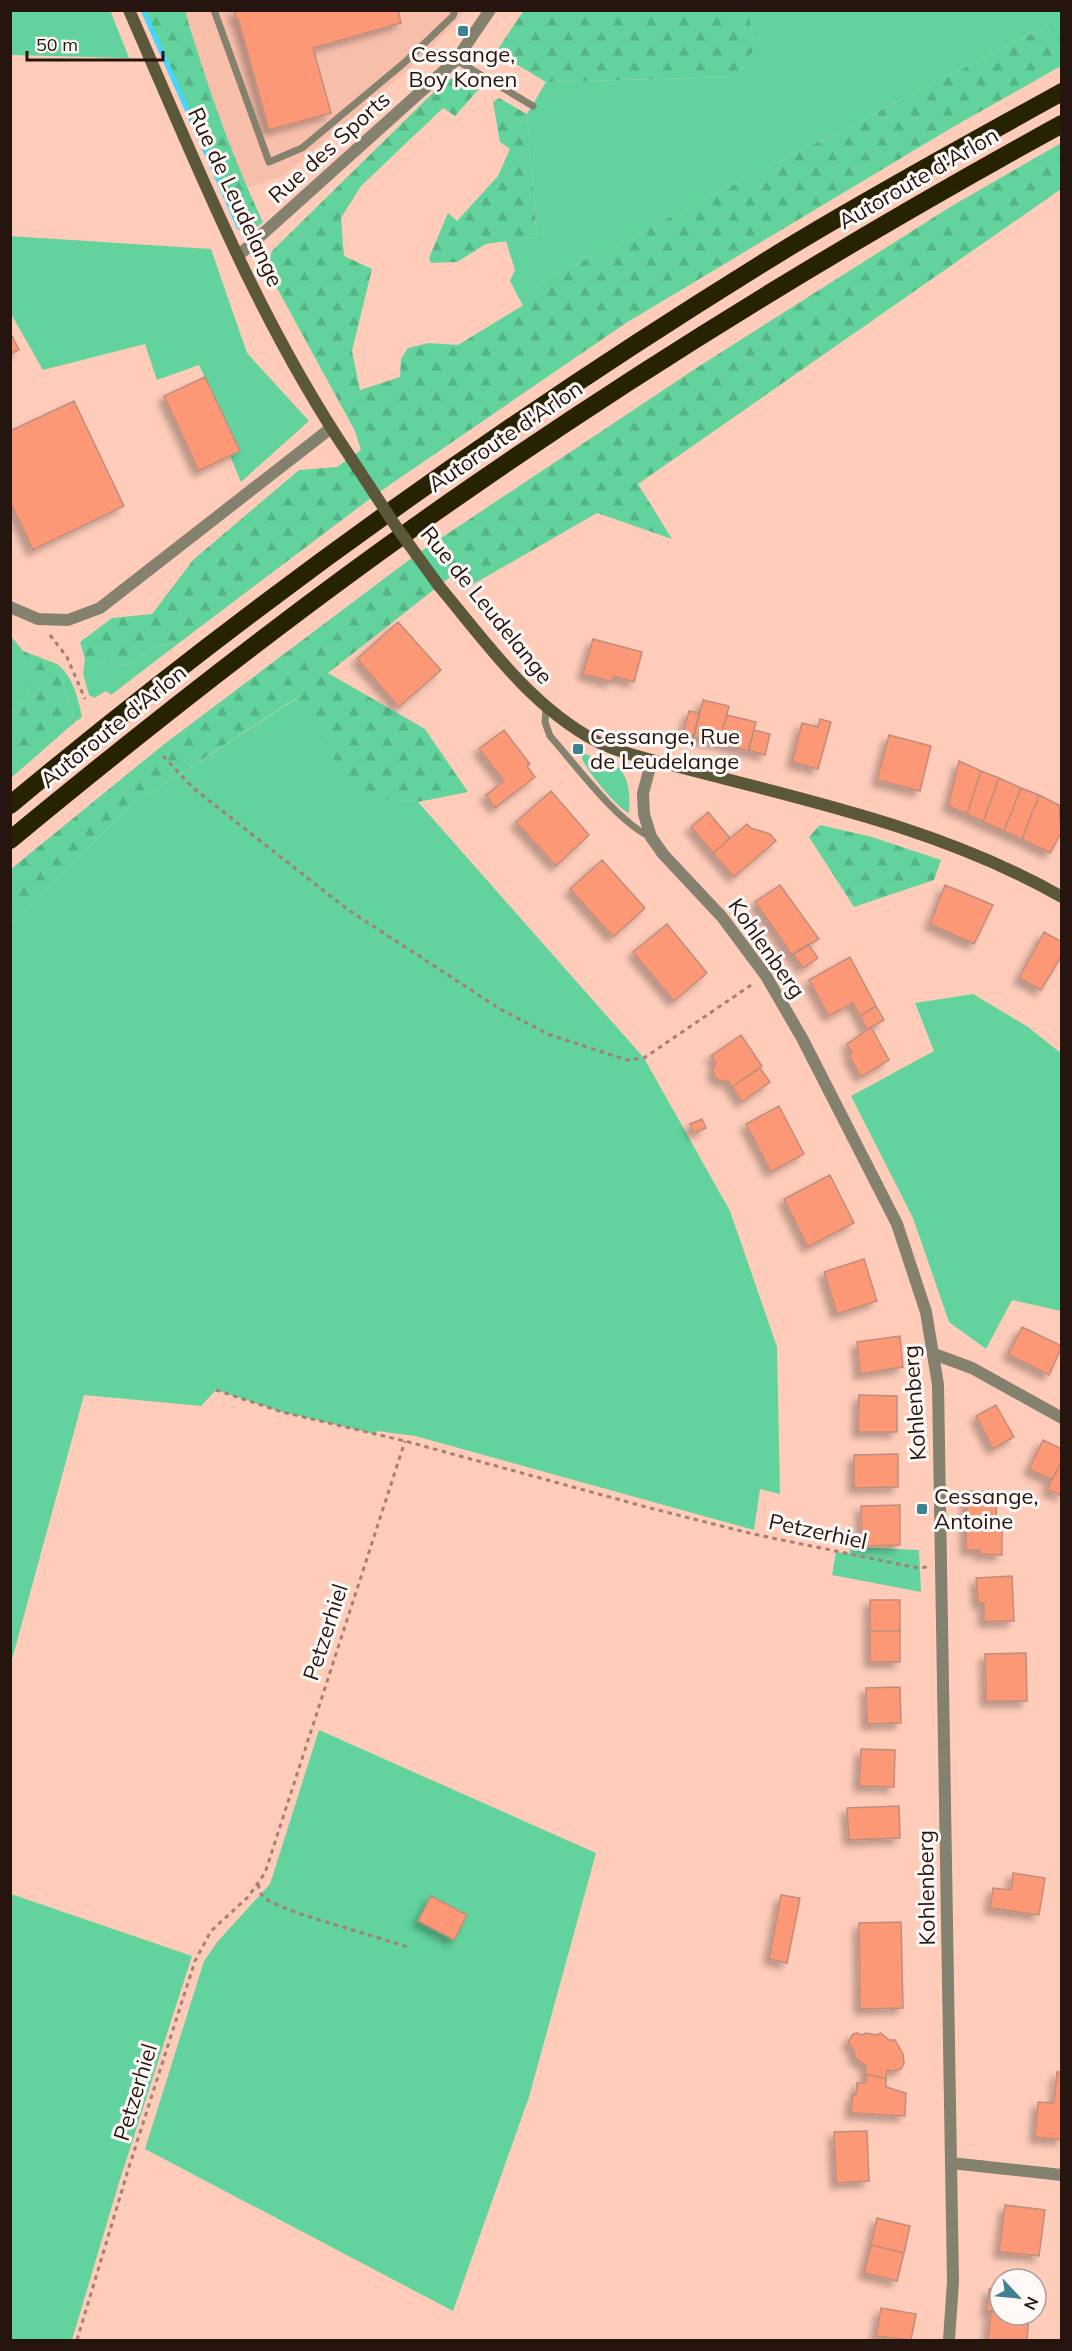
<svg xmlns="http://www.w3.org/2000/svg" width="1072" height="2351" font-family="Mulish,sans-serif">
<defs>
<pattern id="forest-firs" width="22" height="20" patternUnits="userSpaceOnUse" patternTransform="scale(1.5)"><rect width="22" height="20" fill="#62d39d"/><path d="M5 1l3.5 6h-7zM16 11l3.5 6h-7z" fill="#55b486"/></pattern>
<filter id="shadow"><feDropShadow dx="-5.5" dy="5.5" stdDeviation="3" flood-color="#0004"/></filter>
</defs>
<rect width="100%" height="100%" fill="#ffccba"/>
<!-- built -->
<path fill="#f7beaa" d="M185,11H464L459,20L408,70L284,175L247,189L206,82Z"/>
<!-- green -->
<path fill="#62d39d" d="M110,10L129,58L11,55V11Z
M143,11L221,185L252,226L262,220L263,222L253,230L239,227Z
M749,11H1061V19L540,283L523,306L510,281L515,270L506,241L537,237L527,114L546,82L736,77L754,50Z
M10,236L211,249L247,353L309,421L241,482L230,456L240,451L199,365L157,380L145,344L43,370L11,314Z
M10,635L23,651L29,694L11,713Z
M157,645L175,646L111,695L106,691L94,698L89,695L83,674L85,659L126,666Z
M57,664C73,676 78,698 82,717L75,722Z
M297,698L358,796L418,802L644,1058L730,1211L777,1347L780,1494L760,1489L754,1530L415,1436L377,1431L375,1434L282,1412L216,1390L201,1406L84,1395L11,1663V924L128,808Z
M583,753L619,768C630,779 630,798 629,813C618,809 588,772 582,759Z
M973,994L1028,1027L1062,1054L1061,1311L1012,1300L986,1349L949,1322L913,1218L851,1096L934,1051L915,1003Z
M851,1547L919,1550L921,1592L832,1575L836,1552L849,1554Z
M319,1730L596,1853L529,2097L453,2311L145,2149L204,1961L218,1941L270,1884Z
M11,1894L192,1956L118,2186L72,2340H11Z"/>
<!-- forest -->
<path fill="url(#forest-firs)" d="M524,10L749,11L754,50L736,77L546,82L496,52Z
M143,11H185C206,82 230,152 262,220L252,226L221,185Z
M1061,19V66L953,127L626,323L375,495L175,646L157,645L126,666L85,659L80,642L112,618L152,614L193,560L299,470L337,467L361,450L355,431L266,268L272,251L447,79L461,78L479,89L455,116L443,108L361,186L341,218L344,256L372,269L352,351L360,390L400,377L401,359L408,348L429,343L458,345L522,306L540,283Z
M499,98L527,114L537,237L486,244L457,262L431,263L429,258L448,213L457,221L498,176L510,149L500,142L493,102Z
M1061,143V189L638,484L672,539L597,513L463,590L450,577L328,673L425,729L468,792L418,802L358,797L296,698L128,808L11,924V869L163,745L417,554L701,365L950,207Z
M23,651L57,664L75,722L11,778V713L29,694Z
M820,825L872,837L941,860L934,880L854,907L809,837Z"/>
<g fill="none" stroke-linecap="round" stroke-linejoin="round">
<!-- stream -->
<path stroke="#46d5fd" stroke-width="5" d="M143,10L239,227"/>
</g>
<!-- building -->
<path fill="#fc9874" stroke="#bd8e7d" stroke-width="1.5" filter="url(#shadow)" d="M234,10H398L401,23L313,48L331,113L269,130L238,19H236Z
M10,332L19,350L10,354Z
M205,377L240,451L199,471L164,396Z
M74,401L124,506L33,550L10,502V431Z
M398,622L441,670L399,707L357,659Z
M593,639L642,652L634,682L613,676L612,682L583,674Z
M703,700L729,706L719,743L693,737Z
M689,711L700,713L694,736L683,733Z
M727,715L756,722L748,751L719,743Z
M820,719L831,722L818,769L792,762L802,723L818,727Z
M504,730L530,764L527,766L535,777L495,808L486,795L504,781L479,749Z
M754,730L770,734L765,755L749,750Z
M889,735L931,746L920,791L877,780Z
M959,761L981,771L967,814L948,806Z
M981,771L999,778L983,822L967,814Z
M999,778L1021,788L1004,831L983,822Z
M1021,788L1039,795L1022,839L1004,831Z
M551,791L589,835L556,866L516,822Z
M1039,795L1059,805L1061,833L1050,853L1022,839Z
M708,812L730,838L713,853L691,827Z
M747,824L751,828L770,834L776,841L734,877L713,853Z
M602,860L645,908L613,937L570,889Z
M780,885L819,939L792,955L755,902Z
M945,885L993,905L974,944L930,924Z
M667,924L707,973L674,1001L633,952Z
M1044,932L1062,942V955L1041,990L1019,978Z
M808,944L818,958L803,968L793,954Z
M850,957L876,1006L860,1016L853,1003L829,1016L809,980Z
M876,1006L884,1020L867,1030L860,1016Z
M871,1027L889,1060L861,1077L849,1055L852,1053L847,1044Z
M741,1035L762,1066L732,1087L728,1081H720L715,1077L713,1070L716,1063L711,1056Z
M760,1068L770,1082L742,1102L732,1087Z
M779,1106L804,1154L771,1172L746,1124Z
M702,1119L706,1128L694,1133L690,1124Z
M830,1175L854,1223L808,1247L784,1199Z
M864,1259L877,1301L837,1314L824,1272Z
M1022,1327L1062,1346L1049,1375L1008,1354Z
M900,1336L903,1367L860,1374L857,1342Z
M859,1395L897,1396V1432H858Z
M996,1405L1014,1437L993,1449L976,1416Z
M1043,1440L1062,1449V1461L1052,1480L1029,1469Z
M898,1454V1487L854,1488V1455Z
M1062,1461V1496L1047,1489Z
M967,1491L997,1492L996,1524L966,1523Z
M900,1505V1545L862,1546L861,1506Z
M966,1523L1002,1524V1555L980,1554V1550H966Z
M1012,1576L1014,1621L984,1622V1603H978L976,1578Z
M870,1600H900V1631H870Z
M870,1631H900V1662H870Z
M1026,1653L1027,1701H986L985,1654Z
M900,1687L901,1723L867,1724L866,1688Z
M861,1749L895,1750L894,1787L859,1786Z
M899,1806L900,1838L849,1840L847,1808Z
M1013,1873L1045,1878L1039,1915L990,1908L993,1888L1011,1890Z
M781,1895L800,1898L787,1963L769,1959Z
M431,1896L467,1915L454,1940L418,1921Z
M901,1922L903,2008L860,2009L859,1923Z
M857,2033L862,2035L866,2033L876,2035L881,2033L889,2040H895L903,2054L904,2063L901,2069L896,2071L887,2070L886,2079L866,2074V2066L855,2058L854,2050L848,2043L853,2034Z
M1057,2072H1062V2140L1035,2137L1038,2102L1054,2103Z
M866,2074L886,2079V2087L906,2093L905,2116L851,2113L852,2095H856L857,2083H866Z
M867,2131L869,2181L836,2183L834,2132Z
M1005,2205L1045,2210L1039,2256L999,2252Z
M877,2218L910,2226L904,2253L871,2245Z
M871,2245L904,2253L897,2281L864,2273Z
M989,2289L1000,2290V2312L987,2311Z
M881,2308L916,2314L911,2340L876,2336Z
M991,2311L1000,2312V2315H1029L1027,2340H988Z"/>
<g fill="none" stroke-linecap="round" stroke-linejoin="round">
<!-- path -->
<path stroke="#a47f72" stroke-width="3" stroke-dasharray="4.5 4.5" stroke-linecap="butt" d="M50,635L67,657L85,699
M163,756L193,788L347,909L500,1009L550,1035L627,1060L644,1058L754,983
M216,1390L282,1412L405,1441L646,1507L753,1534L918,1568L927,1567
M258,1884L261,1894L269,1901L297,1913L408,1947
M77,2340L129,2167L195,1961L211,1931L248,1897L265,1873L405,1441"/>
<!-- lane -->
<path stroke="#84816e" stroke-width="7" d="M214,10L269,162L302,148L404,63L453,16L455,10
M456,60L533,106
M546,708L545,722L550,736C575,764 618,823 651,837"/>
<!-- street -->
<path stroke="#84816e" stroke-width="12" d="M238,256L456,60L490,10
M10,607L38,619L68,620L100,608L331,428
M652,760L643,793L644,814L651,837L663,854L722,917L766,976L802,1038L897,1224L926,1312L938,1385L953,2282L949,2340
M934,1354L972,1368L1062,1418
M951,2163L1062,2175"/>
<!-- secondary -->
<path stroke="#5b573b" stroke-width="12" d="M129,10C196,163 257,319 351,458
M439,586C486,642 529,705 596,741C613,750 633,755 652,760C791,797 936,825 1062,897"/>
<!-- highway -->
<path stroke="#272201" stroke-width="18" d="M10,805C256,600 517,414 789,247C878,193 970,143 1062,92
M10,840C160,716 313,596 473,486C662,355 860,235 1062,124"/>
<!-- secondary-bridge -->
<path stroke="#5b573b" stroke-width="12" d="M351,458L395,525L439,586"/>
</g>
<!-- markers -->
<g fill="#408093" stroke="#fef9f7" stroke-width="2">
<rect x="457" y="25" width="12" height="12" rx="3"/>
<rect x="572" y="743" width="12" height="12" rx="3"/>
<rect x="916" y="1503" width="12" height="12" rx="3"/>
</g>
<g text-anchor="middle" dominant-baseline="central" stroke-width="6" stroke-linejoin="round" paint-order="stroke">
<!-- poi labels -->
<g font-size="22" fill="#26150f" stroke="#fef9f7" text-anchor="start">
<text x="463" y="54" text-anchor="middle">Cessange,<tspan x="463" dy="25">Boy Konen</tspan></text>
<text x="590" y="736">Cessange, Rue<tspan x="590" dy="25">de Leudelange</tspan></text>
<text x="934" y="1496">Cessange,<tspan x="934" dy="25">Antoine</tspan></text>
</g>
<!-- street labels -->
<g font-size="22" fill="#26150f" stroke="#fef9f7">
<text transform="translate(329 147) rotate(-42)">Rue des Sports</text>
<text transform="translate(918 178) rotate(-30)">Autoroute d'Arlon</text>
<text transform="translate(236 197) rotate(65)">Rue de Leudelange</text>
<text transform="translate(505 436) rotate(-34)">Autoroute d'Arlon</text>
<text transform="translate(487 605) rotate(51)">Rue de Leudelange</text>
<text transform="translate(113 726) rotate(-39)">Autoroute d'Arlon</text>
<text transform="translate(767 948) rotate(55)">Kohlenberg</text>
<text transform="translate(914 1403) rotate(-94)">Kohlenberg</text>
<text transform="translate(818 1531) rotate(12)">Petzerhiel</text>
<text transform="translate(325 1632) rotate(-72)">Petzerhiel</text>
<text transform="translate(926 1888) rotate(-91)">Kohlenberg</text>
<text transform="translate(135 2092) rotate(-73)">Petzerhiel</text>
</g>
</g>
<!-- border -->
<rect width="1072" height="2351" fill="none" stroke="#26150f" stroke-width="24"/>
<!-- north arrow -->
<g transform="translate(1018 2297) rotate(116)"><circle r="28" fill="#fef9f7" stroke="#a89e9a" stroke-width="1.5"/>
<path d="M0-4.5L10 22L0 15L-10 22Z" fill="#408093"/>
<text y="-9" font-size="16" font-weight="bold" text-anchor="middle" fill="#26150f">N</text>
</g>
<!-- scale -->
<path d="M27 51v9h136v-9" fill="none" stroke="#26150f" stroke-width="3"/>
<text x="36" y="51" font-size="18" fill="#26150f" stroke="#fef9f7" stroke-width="4.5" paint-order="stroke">50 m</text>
</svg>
